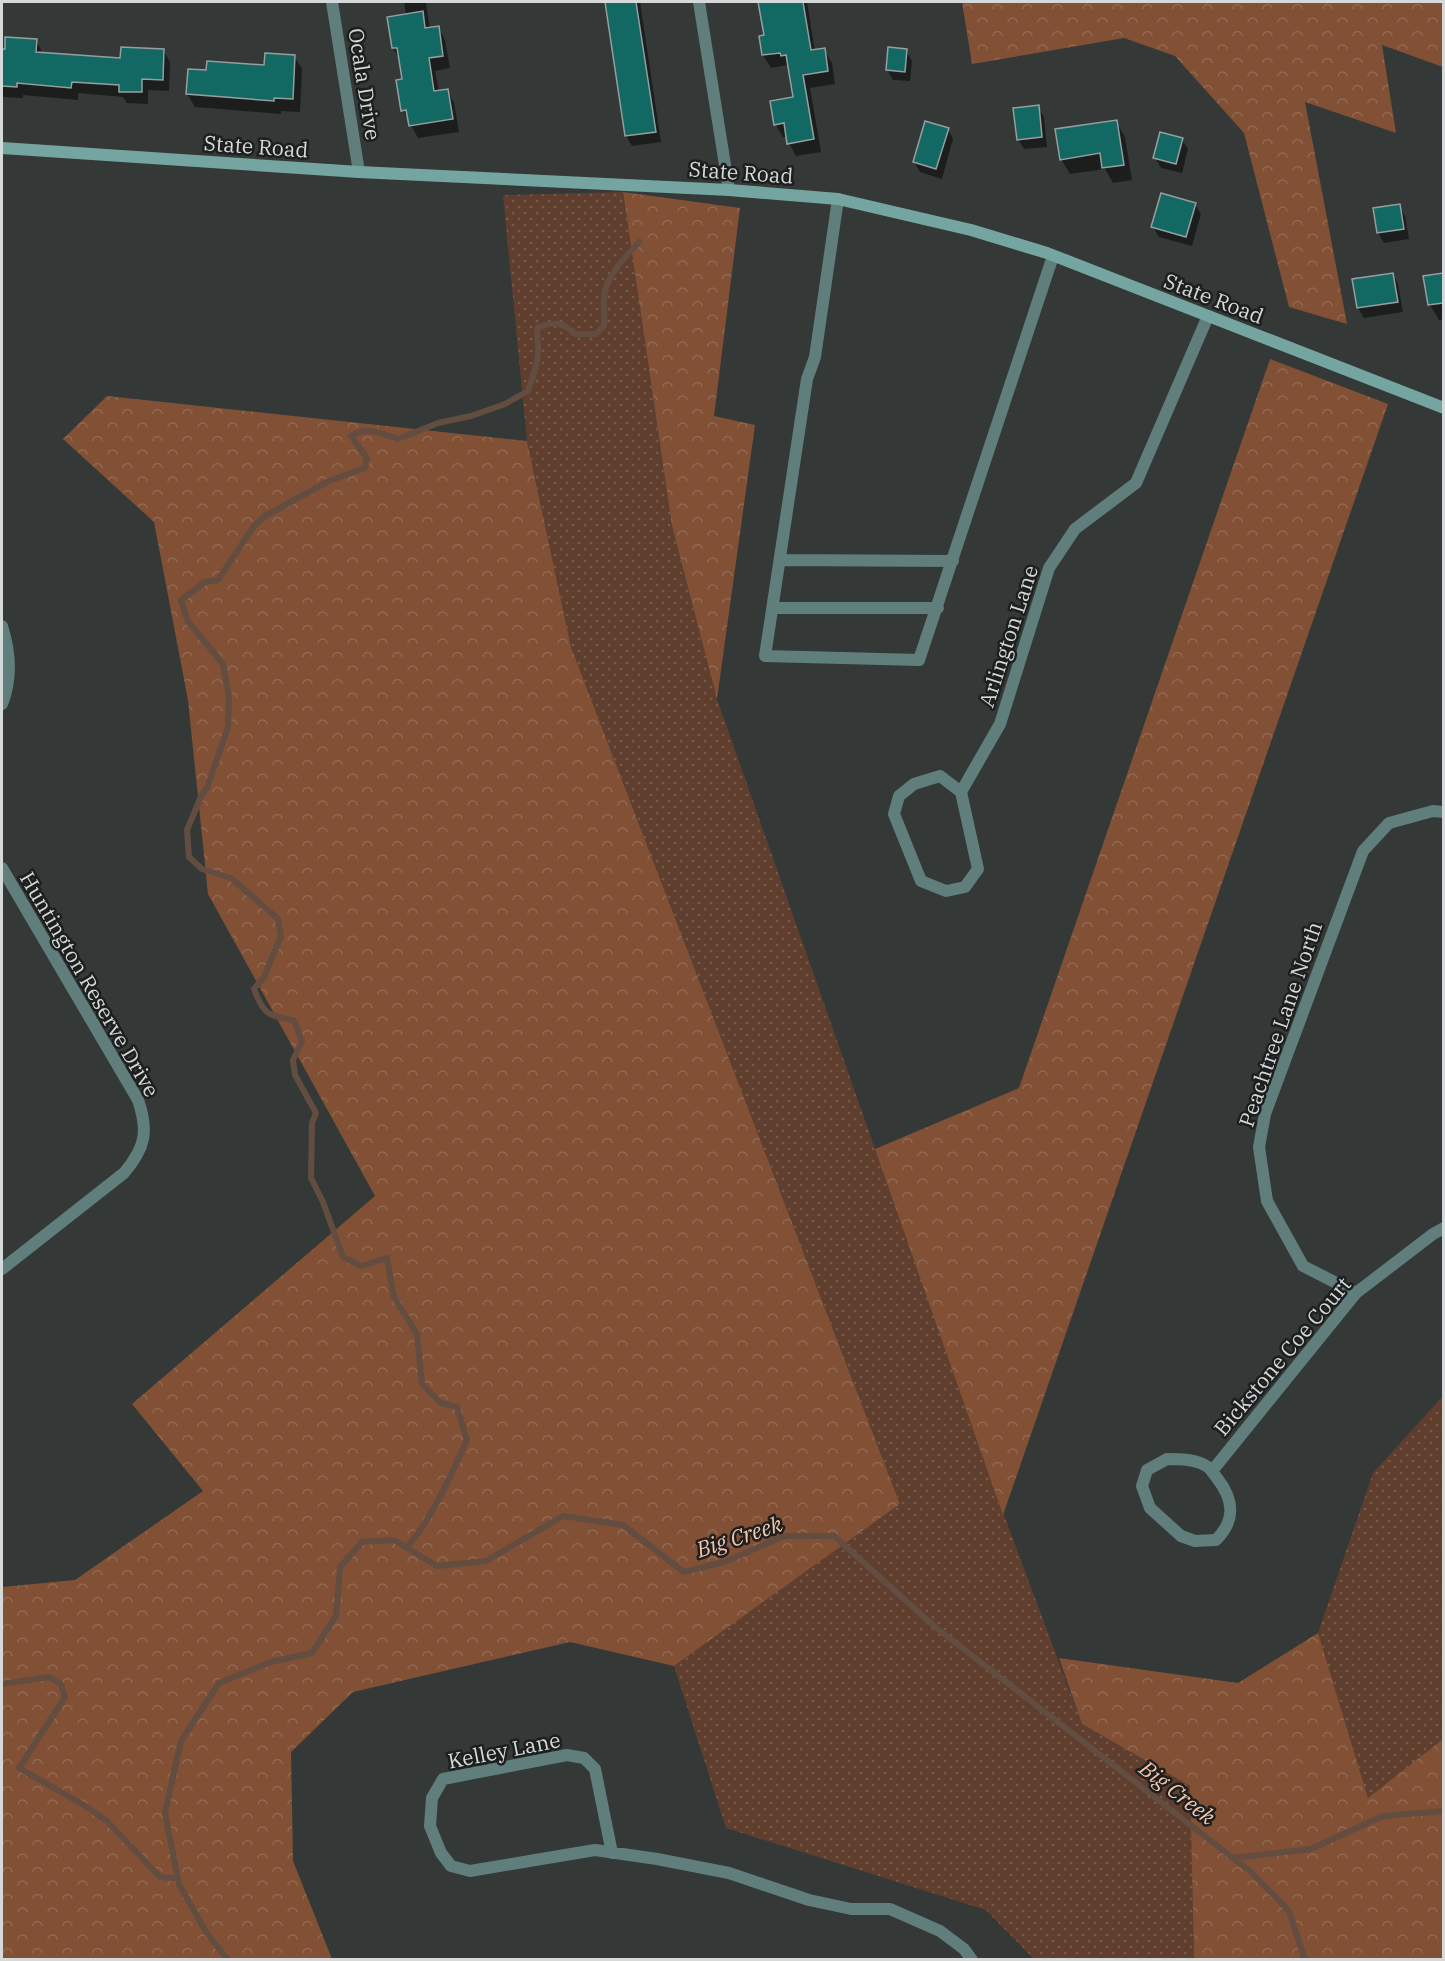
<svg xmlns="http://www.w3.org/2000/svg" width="1445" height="1961" font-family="'IBM Plex Serif',serif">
<defs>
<pattern id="grass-dots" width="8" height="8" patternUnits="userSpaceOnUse" patternTransform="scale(1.5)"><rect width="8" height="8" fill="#5f3e2d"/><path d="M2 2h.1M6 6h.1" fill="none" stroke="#75594b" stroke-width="1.8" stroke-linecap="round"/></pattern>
<pattern id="forest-crowns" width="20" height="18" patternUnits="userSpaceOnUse" patternTransform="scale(1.5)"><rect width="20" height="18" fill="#815035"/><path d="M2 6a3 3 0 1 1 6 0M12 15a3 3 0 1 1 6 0" fill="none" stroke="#926952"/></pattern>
</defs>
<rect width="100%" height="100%" fill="#343938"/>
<!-- grass -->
<path fill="url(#grass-dots)" d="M623,192L672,526L717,699L998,1499L1082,1724L1190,1786L1194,1959H1034L986,1910L726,1828L674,1666L900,1504L571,647L527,441L503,195Z
M1443,1396V1739L1368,1799L1318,1633L1373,1473Z"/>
<!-- forest -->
<path fill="url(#forest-crowns)" d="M962,2H1443V67L1382,45L1396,133L1305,102L1347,324L1289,307L1244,133L1175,56L1124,38L972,64Z
M623,192L740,208L714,416L755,425L717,699L672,526Z
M1270,359L1388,404L1003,1515L875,1149L1019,1088Z
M107,396L527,441L571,647L900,1504L674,1666L570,1642L353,1692L291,1752L293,1861L332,1959H2V1587L75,1580L203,1491L132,1404L375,1196L208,894L188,700L154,522L63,439Z
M1318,1633L1368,1798L1443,1739V1959H1194L1190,1786L1082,1724L1059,1658L1238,1683Z"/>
<!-- shadow -->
<path fill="#0007" d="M404,2H431L426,3L430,29L438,27L445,40L450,68L435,71L439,92L447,90L454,103L459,132L418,138L403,110V80L400,60L393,48L406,15Z
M606,2H640L661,142L632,146L626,136Z
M757,2H807L815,51L824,50L832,63L835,84L810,88L821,152L796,156L789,143L788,137H783L775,124L794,99L788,65L771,68L763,55L765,36L761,8Z
M36,40L43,54L122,60L163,50L170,62L169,91L148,90V104L127,103L123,97L78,93V100L23,95V98L2,97V51H6Z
M906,51L912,61L910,81L893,80L887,70Z
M294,56L302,69L300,112L281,111V114L195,107L187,94Z
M1038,107L1044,117L1047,147L1024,149L1018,139Z
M1116,121L1125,137L1132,180L1113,183L1105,169L1070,174L1061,159Z
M948,129L953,139L942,179L920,172L914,162Z
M1182,139L1188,149L1182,173L1161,168L1155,158Z
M1195,204L1201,214L1192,246L1159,237L1153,227Z
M1399,206L1405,216L1409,239L1384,243L1378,233Z
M1393,274L1398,284L1403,312L1364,318L1358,308Z
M1444,274V320H1439L1430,305L1425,277Z"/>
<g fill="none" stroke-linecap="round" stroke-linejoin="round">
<!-- stream -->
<path stroke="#634d41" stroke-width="6" d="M406,1548C431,1521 452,1473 467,1440L457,1407L441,1403L422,1384L417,1334L394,1297L387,1258L361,1266L343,1257L323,1202L311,1178L312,1123L316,1113L295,1075L293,1060L302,1041L294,1020C268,1017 263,1013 254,989L264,977L281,936L278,919L231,878L202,869L189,857L187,830L202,794L207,788L228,727L229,697L223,664L187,620L181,600L205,582L218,580L254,526L265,516L329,481L365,468L367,458L351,436C366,426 381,433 398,439L438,423L471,416L505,404L528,391C532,378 538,366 538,352C539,343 536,336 538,327C556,322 561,321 575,334H596L604,326C605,316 603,306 604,297C606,276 625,257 639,242
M2,1684L49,1677L61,1684L65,1697L19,1768L84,1805L107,1821L160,1877L178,1879
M1234,1858L1311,1849L1383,1816L1444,1811
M228,1960L206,1932L179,1884L165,1813L181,1741L219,1683L271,1662L312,1653L336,1616L340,1567L362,1542L394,1540L437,1566L486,1561L563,1516L623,1525L684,1572L727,1561L784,1536H834L934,1626L1251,1872L1289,1911L1305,1960"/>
</g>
<!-- building -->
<path fill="#126964" stroke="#989e9d" stroke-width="1.5" d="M605,2H636L656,132L625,136Z
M758,2H803L811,50L825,48L828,71L803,75L814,139L787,144L784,123L774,125L770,101L793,97L786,55L781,56L780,53L762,55L759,36L764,35Z
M423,11L425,28L439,26L443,56L429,58L434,91L448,89L453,119L409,126L406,110L401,111L396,80L402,79L397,48H392L387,17Z
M5,37L37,39L36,52L120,58L121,47L164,49L163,80L142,79V92H119V85L72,82L71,88L17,83V87L2,86V49H5Z
M888,47L907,49L905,72L886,70Z
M265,53L295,55L293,99L274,98V101L186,94L188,69L206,70L207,61L264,65Z
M1039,105L1042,137L1017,140L1013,108Z
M1117,120L1124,165L1102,168L1100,153L1060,160L1055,129Z
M925,121L949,128L936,169L913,162Z
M1160,132L1183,138L1176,164L1153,158Z
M1161,193L1196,203L1186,237L1151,227Z
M1400,204L1404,229L1377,233L1373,208Z
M1393,273L1398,302L1357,308L1352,279Z
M1443,273V303L1428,305L1423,276Z"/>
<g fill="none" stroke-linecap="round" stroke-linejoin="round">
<!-- lane -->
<path stroke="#607e7b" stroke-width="12" d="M838,199L815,357L807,379L765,656L919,660L1053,256
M780,560L953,561
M773,608H938"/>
<!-- street -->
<path stroke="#607e7b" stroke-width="12" d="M332,2L359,172
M699,2L729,190
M2,626C10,651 12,679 2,704
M940,776L961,792L978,869L965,887L946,891L921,881L894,814L899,796L914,784Z
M961,792L1000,724L1049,568L1075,529L1136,483L1208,316
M2,868L138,1100C149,1132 145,1148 124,1173L2,1269
M1356,1293L1303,1266L1267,1201L1259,1147L1265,1114L1363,851L1389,823L1433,811L1444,812
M1167,1459C1179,1459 1197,1459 1208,1467C1211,1469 1214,1475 1217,1478C1234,1500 1236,1520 1216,1540L1195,1541L1181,1536L1150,1508L1142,1486L1147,1470Z
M1212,1471L1356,1293L1433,1234L1444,1228
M612,1853L595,1769L584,1758L567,1755L443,1779L432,1798L430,1826L441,1853L451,1866L470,1871L595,1850L657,1859L729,1873L809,1900L851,1909H890L940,1931L964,1949L972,1960"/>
<!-- secondary -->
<path stroke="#75a5a1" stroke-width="12" d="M2,148L359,172L729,190L838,199L971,230L1047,253L1444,408"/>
</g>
<g text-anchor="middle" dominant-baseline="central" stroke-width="5" stroke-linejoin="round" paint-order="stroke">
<!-- street labels -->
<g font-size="21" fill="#d6d9d9" stroke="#1d1f1f">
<text transform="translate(365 84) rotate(81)">Ocala Drive</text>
<text transform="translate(256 146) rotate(4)">State Road</text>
<text transform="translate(741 172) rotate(4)">State Road</text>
<text transform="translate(1214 298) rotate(21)">State Road</text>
<text transform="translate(1008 636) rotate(-72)">Arlington Lane</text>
<text transform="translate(90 984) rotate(60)">Huntington Reserve Drive</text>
<text transform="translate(1280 1024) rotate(-71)">Peachtree Lane North</text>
<text transform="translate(1282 1356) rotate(-50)">Bickstone Coe Court</text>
<text transform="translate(504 1750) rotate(-11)">Kelley Lane</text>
</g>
<!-- water labels -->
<g font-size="22" font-style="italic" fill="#f5c6ad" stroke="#1d1f1f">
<text transform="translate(739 1536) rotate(-18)">Big Creek</text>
<text transform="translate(1178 1792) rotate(38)">Big Creek</text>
</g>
</g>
<!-- border -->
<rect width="1445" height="1961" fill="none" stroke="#d6d9d9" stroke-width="6"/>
</svg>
